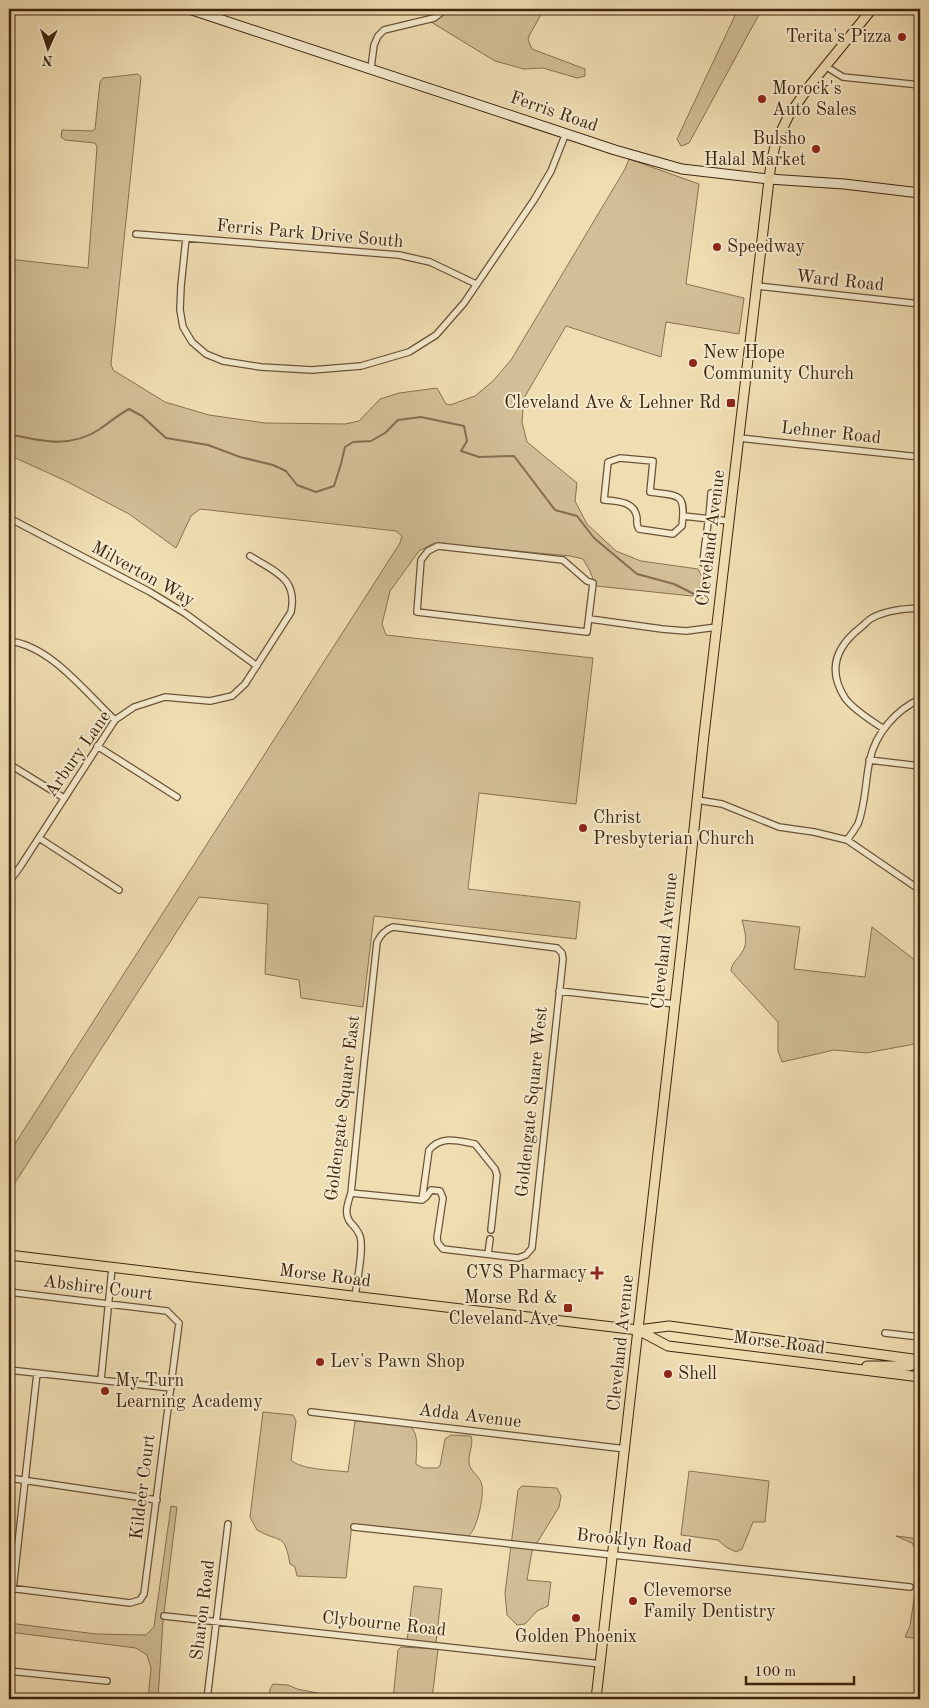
<svg xmlns="http://www.w3.org/2000/svg" width="929" height="1708" font-family="'Old Standard TT',serif">
<rect width="100%" height="100%" fill="#f0deb3"/>
<filter id="stains"><feTurbulence type="fractalNoise" baseFrequency=".004" numOctaves="4"/><feColorMatrix values="0 0 0 0 .2 0 0 0 0 .09 0 0 0 0 .02 0 0 0 .5 -.17"/></filter>
<radialGradient id="worn" r=".72"><stop offset=".6" stop-color="#630" stop-opacity="0"/><stop offset="1" stop-color="#630" stop-opacity=".3"/></radialGradient>
<!-- green -->
<path fill="#d2bf97" stroke="#887252" d="M427,9H482L487,11H534L544,9L529,36L528,40L532,49L585,69V76L577,78L543,68L524,69L495,61L431,22L426,12Z
M738,9H762L689,143L681,146L677,139Z
M138,74L141,77L111,364L113,370L165,402L209,415L265,423L345,424L359,421L380,399L399,393L437,388L446,404L450,405L475,396L493,381L511,360L625,169L629,159L699,184L686,284L744,298L739,334L666,322L661,357L566,326L524,398L522,422L527,442L577,483L575,501L587,524L616,551L641,561L698,569L702,577L700,591L692,596L596,586L590,571L583,559L570,556L434,543L419,551L390,591L382,624L386,635L593,658L576,804L479,793L468,889L580,902L576,939L374,916L363,1007L301,998L299,980L265,974L268,904L199,897L9,1192V1153L400,543L402,536L396,531L200,509L191,516L176,548L129,514L66,481L9,455V259L88,268L97,147L95,143L65,140L61,137L62,130L92,131L95,129L100,82L103,78Z
M742,920L800,927L794,969L865,977L872,927L920,964V1043L866,1053L834,1050L782,1062L778,1051V1022L731,971C732,963 736,961 741,954C749,943 745,932 742,920Z
M263,1412L293,1415L296,1421L291,1460C301,1470 334,1470 348,1472L355,1421L410,1426C420,1435 416,1451 416,1464L423,1468H437L440,1466L445,1439L451,1435L471,1436C474,1445 468,1453 469,1463C470,1472 481,1476 482,1486C484,1496 477,1531 468,1536L352,1524L346,1578L297,1576L295,1567L290,1564C284,1532 282,1544 257,1530L250,1517Z
M689,1471L769,1481L765,1522H753L742,1549L736,1552L726,1547L718,1540L681,1535Z
M522,1486L557,1488L561,1496L559,1507L532,1551L527,1580L551,1582L548,1606L537,1611L525,1624L517,1625L507,1615L505,1593L518,1490Z
M171,1506L177,1507L163,1621L158,1699H148L151,1668L147,1655L136,1648L9,1632V1623L96,1634L146,1635L154,1627Z
M896,1536L920,1539V1639L905,1637L910,1626L920,1558L912,1543Z
M414,1586L442,1589L436,1643L407,1640Z
M401,1647L438,1649L432,1699H393L398,1650Z
M273,1684L288,1685L297,1689L348,1699H269L270,1689Z"/>
<g fill="none" stroke-linecap="round" stroke-linejoin="round">
<!-- stream -->
<path stroke="#846e4f" stroke-width="2" d="M9,434C41,441 70,449 100,429C110,422 118,415 129,409L142,416L166,438L208,445L240,457L273,465L286,471L297,485L316,492L334,486L341,464L345,447L353,442L371,441L385,433L398,420L421,417L464,426L467,441L461,451L479,457L514,456L555,510L577,516L594,538L637,574L674,584L702,598"/>
<!-- minor casing -->
<g stroke="#6a5337" stroke-width="8">
<path id="minor" d="M825,66L843,77L920,85
M371,68L374,45L378,36L384,30L434,18L446,9
M136,234L399,255L430,262L476,284
M186,238L181,286L180,310L183,327L192,342L206,354L223,361L261,367L312,370L361,366L409,352L436,335L464,303L534,200L551,171L566,133
M757,286L920,304
M739,438L920,457
M620,458L653,461L650,492C679,496 686,492 682,526L673,534L639,529C636,524 637,523 637,518C635,501 616,501 604,500L608,462Z
M683,516L729,521
M9,518L150,592L186,614L257,666
M438,546L563,560L587,581L593,583L587,632L417,612L421,560L428,551Z
M703,563C705,539 710,516 711,493
M590,619L662,629L686,631L717,627
M9,641C51,646 85,692 115,720
M884,729C873,722 852,708 845,698C827,670 836,647 860,628C864,625 868,620 872,618C886,610 904,609 920,608
M97,746L177,797
M869,760L920,766
M9,764L64,798
M697,800L722,804L779,827L814,832L847,840L920,890
M39,838L119,890
M847,840C851,835 855,829 858,824C866,803 865,781 870,759C876,733 896,710 920,699
M9,882L20,867L115,720L134,707L165,697L210,701L232,696L245,684L291,612C298,578 275,572 250,556
M559,991L675,1004
M351,1193L422,1200L426,1197L431,1190L440,1191L443,1198L437,1238L438,1243L443,1249L518,1258L526,1255L532,1248L563,959L562,953L557,948L393,927C385,930 381,934 377,942L364,1063L351,1193C348,1203 343,1214 351,1223C355,1227 358,1231 360,1236C364,1249 357,1281 355,1296
M422,1200L429,1150C442,1135 459,1141 475,1144L495,1169L497,1175L491,1230
M488,1254L490,1239
M9,1292L167,1311L179,1323L144,1594L140,1600L130,1603L9,1588
M885,1333L920,1337
M9,1370L171,1388
M101,1380L112,1268
M311,1412L626,1449
M9,1478L157,1500
M354,1527L910,1587
M13,1589L37,1373
M164,1616L601,1664
M9,1671L107,1681
M207,1699L228,1524"/>
</g>
<!-- secondary casing -->
<g stroke="#3e250e" stroke-width="11">
<path id="secondary" d="M189,9L615,150L682,169L769,179L844,184L920,193"/>
</g>
<!-- primary casing -->
<g stroke="#3e250e" stroke-width="11">
<path id="primary" d="M9,1255L638,1330L669,1326L920,1360
M638,1330L668,1346L920,1377
M867,1366H909L920,1363
M596,1699L682,942L704,735L771,163L776,142L789,115L811,84L872,9"/>
</g>
<!-- minor -->
<use href="#minor" stroke="#f5eace" stroke-width="5.5"/>
<!-- secondary -->
<use href="#secondary" stroke="#f5eace" stroke-width="9"/>
<!-- primary -->
<use href="#primary" stroke="#f0deb3" stroke-width="9"/>
</g>
<!-- markers -->
<g fill="#8f2418" stroke="#f5eace" stroke-width="2">
<circle cx="902" cy="37" r="5"/>
<circle cx="762" cy="99" r="5"/>
<circle cx="816" cy="149" r="5"/>
<circle cx="717" cy="247" r="5"/>
<circle cx="693" cy="363" r="5"/>
<rect x="726" y="398" width="10" height="10" rx="2.5"/>
<circle cx="583" cy="828" r="5"/>
<path d="M594.5 1265.5h5v5h5v5h-5v5h-5v-5h-5v-5h5z"/>
<rect x="563" y="1303" width="10" height="10" rx="2.5"/>
<circle cx="320" cy="1362" r="5"/>
<circle cx="668" cy="1374" r="5"/>
<circle cx="105" cy="1391" r="5"/>
<circle cx="633" cy="1601" r="5"/>
<circle cx="576" cy="1618" r="5"/>
</g>
<g text-anchor="middle" dominant-baseline="central" stroke-width="4" stroke-linejoin="round" paint-order="stroke">
<!-- poi labels -->
<g font-size="18" fill="#3e250e" stroke="#f5eace" text-anchor="start">
<text x="892" y="37" text-anchor="end">Terita's Pizza</text>
<text x="772" y="89">Morock's<tspan x="772" dy="21">Auto Sales</tspan></text>
<text x="806" y="139" text-anchor="end">Bulsho<tspan x="806" dy="21">Halal Market</tspan></text>
<text x="727" y="247">Speedway</text>
<text x="703" y="353">New Hope<tspan x="703" dy="21">Community Church</tspan></text>
<text x="721" y="403" text-anchor="end">Cleveland Ave &amp; Lehner Rd</text>
<text x="593" y="818">Christ<tspan x="593" dy="21">Presbyterian Church</tspan></text>
<text x="587" y="1273" text-anchor="end">CVS Pharmacy</text>
<text x="558" y="1298" text-anchor="end">Morse Rd &amp;<tspan x="558" dy="21">Cleveland Ave</tspan></text>
<text x="330" y="1362">Lev's Pawn Shop</text>
<text x="678" y="1374">Shell</text>
<text x="115" y="1381">My Turn<tspan x="115" dy="21">Learning Academy</tspan></text>
<text x="643" y="1591">Clevemorse<tspan x="643" dy="21">Family Dentistry</tspan></text>
<text x="576" y="1637" text-anchor="middle">Golden Phoenix</text>
</g>
<!-- street labels -->
<g font-size="18" fill="#3e250e" stroke="#f5eace">
<text transform="translate(554 112) rotate(19)">Ferris Road</text>
<text transform="translate(310 234) rotate(5)">Ferris Park Drive South</text>
<text transform="translate(840 281) rotate(6)">Ward Road</text>
<text transform="translate(831 433) rotate(6)">Lehner Road</text>
<text transform="translate(711 538) rotate(-83)">Cleveland Avenue</text>
<text transform="translate(143 574) rotate(29)">Milverton Way</text>
<text transform="translate(78 754) rotate(-55)">Arbury Lane</text>
<text transform="translate(665 941) rotate(-84)">Cleveland Avenue</text>
<text transform="translate(532 1102) rotate(-84)">Goldengate Square West</text>
<text transform="translate(343 1108) rotate(-83)">Goldengate Square East</text>
<text transform="translate(325 1276) rotate(7)">Morse Road</text>
<text transform="translate(98 1288) rotate(7)">Abshire Court</text>
<text transform="translate(621 1343) rotate(-84)">Cleveland Avenue</text>
<text transform="translate(779 1343) rotate(7)">Morse Road</text>
<text transform="translate(470 1416) rotate(7)">Adda Avenue</text>
<text transform="translate(143 1487) rotate(-83)">Kildeer Court</text>
<text transform="translate(634 1541) rotate(6)">Brooklyn Road</text>
<text transform="translate(203 1610) rotate(-83)">Sharon Road</text>
<text transform="translate(384 1624) rotate(6)">Clybourne Road</text>
</g>
</g>
<!-- margin -->
<rect width="929" height="1708" fill="none" stroke="#f0deb3" stroke-width="30"/>
<rect x="10" y="10" width="909" height="1688" fill="none" stroke="#3e250e" stroke-width="2.5"/>
<rect x="15" y="15" width="899" height="1678" fill="none" stroke="#3e250e"/>
<!-- north arrow -->
<g transform="translate(48 48) rotate(183)" stroke="#f5eace" stroke-width="4" paint-order="stroke">
<path d="M0-4L9 19L0 12L-9 19Z" fill="#3e250e"/>
<text y="-8" font-size="14" font-weight="bold" text-anchor="middle" fill="#3e250e">N</text>
</g>
<!-- scale -->
<path d="M746 1676v8h108v-8" fill="none" stroke="#3e250e" stroke-width="2.5"/>
<text x="754" y="1676" font-size="15" fill="#3e250e" stroke="#f5eace" stroke-width="4" paint-order="stroke">100 m</text>
<rect width="100%" height="100%" filter="url(#stains)"/>
<rect width="100%" height="100%" fill="url(#worn)"/>
</svg>
